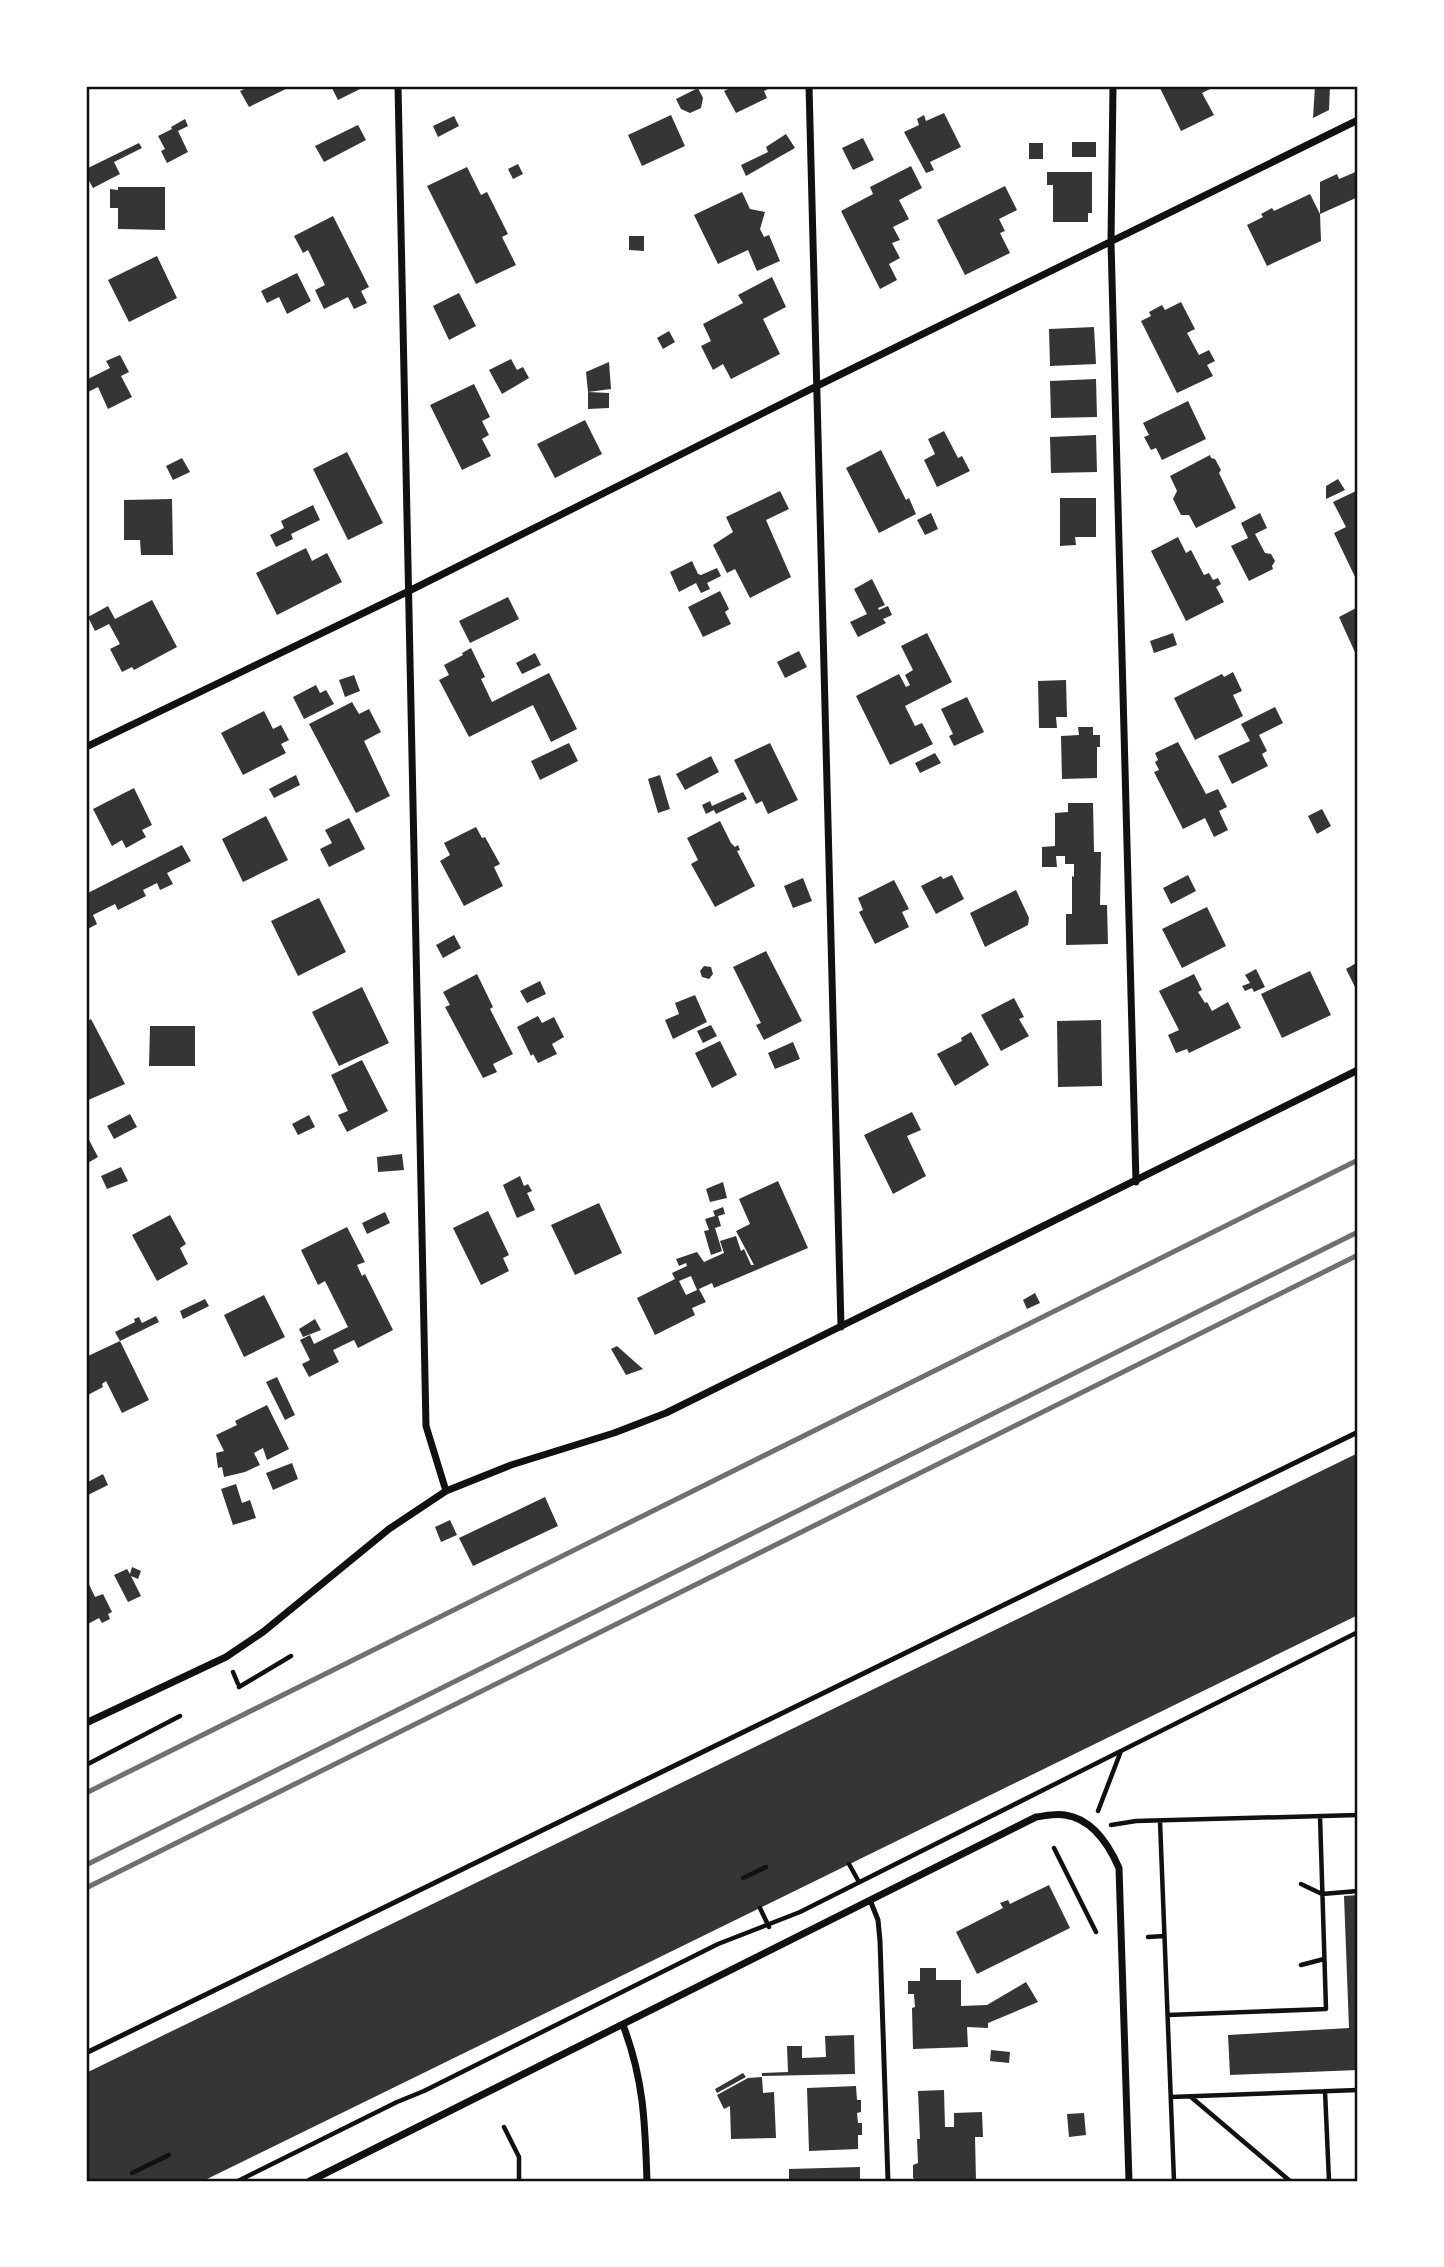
<svg xmlns="http://www.w3.org/2000/svg" width="1444" height="2267" font-family="'Work Sans',sans-serif">
<rect width="100%" height="100%" fill="#fff"/>
<!-- building -->
<path fill="#353535" fill-rule="evenodd" d="M252,86H292L249,107L240,91Z
M331,86H366L338,100Z
M734,86H774L764,91L767,98L736,113L724,91Z
M1159,86H1209L1210,89L1202,93L1214,115L1181,131Z
M1315,86H1330L1329,110L1313,118Z
M698,88L703,98L701,108L690,113L681,109L676,99Z
M944,113L961,147L930,162L934,170L926,173L904,132L919,125L917,119L924,115L926,121Z
M671,115L685,146L642,166L628,135Z
M454,116L459,126L438,137L433,126Z
M185,119L188,126L178,131L188,152L167,163L161,151L165,149L158,136L172,129L171,127Z
M358,125L366,140L324,162L315,146Z
M786,134L795,148L746,176L741,165L768,152L766,147Z
M863,138L874,160L853,170L842,148Z
M1072,142H1096V157H1072Z
M139,143L142,148L114,162L120,174L93,188L88,179L86,180V169Z
M1029,143H1043V159H1029Z
M518,164L523,174L513,179L508,169Z
M911,166L922,188L899,200L909,219L893,227L900,240L892,243L900,258L889,264L897,280L880,289L841,211L873,194L870,187Z
M467,167L481,195L487,192L508,234L502,237L516,265L476,284L427,186Z
M1358,171V197L1320,214L1321,241L1267,266L1247,225L1263,217L1261,214L1272,208L1274,211L1310,194L1320,214V182L1337,174L1339,179Z
M1047,172H1092V213H1088V222H1053V185H1047Z
M1005,186L1017,210L999,219L1005,231L1000,233L1010,253L965,275L937,220Z
M118,187H165V230L118,229V208H110V189L118,190Z
M742,192L750,209L765,212L760,229L764,237L769,235L780,261L757,271L748,250L718,264L694,215Z
M333,216L369,287L361,291L367,303L354,309L348,297L324,309L315,290L325,285L308,250L303,253L294,236Z
M629,236H644V251L629,250Z
M157,256L177,298L129,322L108,280Z
M297,273L311,301L287,314L279,297L267,303L261,291Z
M772,277L786,307L763,319L780,354L731,379L723,364L713,370L701,346L711,341L703,324L743,303L738,295Z
M459,293L476,326L449,340L433,306Z
M1181,302L1195,329L1187,333L1199,355L1209,350L1215,361L1207,365L1213,376L1177,393L1141,321L1151,316L1149,312L1162,305L1165,310Z
M1094,327L1096,364L1050,366L1049,329Z
M669,331L675,342L663,349L657,338Z
M120,355L129,372L121,376L132,397L108,409L98,387L86,393V380L110,368L106,361Z
M511,359L517,370L523,367L529,378L502,394L489,370Z
M609,362L611,389L588,392L586,372Z
M1096,379L1097,417L1051,418L1050,381Z
M474,384L490,417L482,421L489,435L482,439L491,456L462,470L430,405Z
M588,392L609,393V408L588,409Z
M1188,401L1206,439L1162,460L1156,448L1151,450L1144,437L1149,435L1143,423Z
M585,420L602,454L555,478L537,444Z
M944,431L958,458L962,456L970,471L937,487L924,460L935,454L928,439Z
M1096,435L1097,472L1051,473L1050,437Z
M881,450L906,500L909,498L916,514L879,533L846,468Z
M347,452L383,523L348,540L313,469Z
M1210,455L1211,458L1215,459L1221,470L1219,473L1236,508L1196,528L1189,515H1181L1173,499L1177,491L1170,476Z
M182,458L190,472L173,480L166,466Z
M1338,479L1345,490L1326,499V486Z
M1358,490V578L1356,579L1334,533L1346,527L1333,502Z
M780,491L789,509L766,520L791,577L750,598L735,569L727,573L713,545L733,532L726,517Z
M1060,498H1096V537H1075L1076,545L1060,546Z
M172,499L173,555H141L140,540H124V500Z
M313,505L320,520L291,534L293,539L276,547L270,535L284,528L281,521Z
M931,513L938,529L925,535L917,520Z
M1260,513L1267,528L1255,534L1265,553L1271,554L1275,561L1272,566L1273,569L1249,581L1231,546L1248,538L1241,523Z
M1178,537L1186,553L1191,550L1204,575L1209,573L1213,580L1218,578L1221,584L1216,587L1224,602L1186,621L1151,551Z
M306,548L312,561L327,553L342,582L277,615L256,573Z
M692,561L698,574L701,575L717,568L721,576L707,583L710,589L701,593L696,583L679,592L670,572Z
M872,579L885,605L878,608L879,610L888,606L892,615L883,619L886,623L858,637L850,622L867,614L854,589Z
M720,591L729,609L725,612L731,624L703,637L688,607Z
M508,597L519,619L470,643L459,621Z
M152,600L177,647L134,670L132,667L122,672L110,649L120,644L109,624L95,631L88,617L108,606L115,619Z
M1358,607V659L1339,617Z
M927,633L952,682L905,706L915,726L922,723L933,744L890,765L856,696L899,674L906,687L910,685L905,675L913,670L901,646Z
M1173,633L1177,645L1154,653L1150,641Z
M471,648L485,677L481,679L492,702L549,673L577,729L551,742L533,705L469,737L439,680L449,675L444,665L463,655L462,653Z
M799,651L807,667L785,678L777,662Z
M535,653L541,665L522,674L516,663Z
M1233,672L1242,691L1233,695L1243,716L1195,740L1174,698L1222,674L1224,677Z
M354,675L360,691L345,697L339,680Z
M1066,680L1067,717H1056L1057,728H1039L1038,681Z
M316,685L320,693L326,690L334,704L304,719L293,697Z
M967,697L984,732L954,746L949,736L953,734L941,709Z
M352,702L359,714L369,709L381,732L364,741L390,796L356,813L309,724Z
M1275,707L1283,723L1259,735L1267,751L1262,754L1268,766L1232,784L1218,756L1250,741L1241,724Z
M264,711L273,729L281,725L289,740L281,744L286,753L243,775L221,733Z
M1078,727H1093V735H1100V747H1097V778L1062,779L1061,736L1079,735Z
M1178,742L1206,794L1218,789L1227,807L1219,811L1228,830L1214,837L1205,818L1183,829L1154,772L1159,770L1155,762L1158,760L1155,753Z
M569,743L578,761L540,780L531,761Z
M770,743L798,800L768,814L762,801L756,804L734,760Z
M935,753L941,763L920,773L915,763Z
M711,756L719,772L685,790L676,774Z
M296,775L300,785L274,798L269,789Z
M660,775L670,809L658,813L648,779Z
M134,788L152,825L142,830L146,837L126,848L122,840L112,846L93,809Z
M743,792L747,799L716,814L714,810L706,814L702,805L710,801L712,806Z
M1068,803H1093L1094,852H1101L1100,905H1107L1108,944L1066,945V914H1072V876L1074,877V864H1065V856H1056L1057,867H1042V847L1055,846V813L1068,812Z
M1322,809L1331,826L1317,834L1308,816Z
M266,816L288,860L243,882L222,839Z
M349,818L365,849L329,867L320,849L332,843L325,830Z
M720,821L731,843L735,847L738,845L740,850L737,851L755,886L715,907L691,864L698,860L687,838Z
M476,827L482,838L485,837L500,864L494,867L503,886L464,906L440,861L450,855L444,843Z
M182,845L191,861L167,873L173,884L160,890L157,883L143,890L146,896L118,910L115,904L93,915L97,924L86,930V894Z
M952,875L964,899L936,914L921,886L941,876L943,879Z
M1188,875L1196,891L1171,904L1163,888Z
M803,878L812,901L793,908L784,886Z
M894,880L909,909L902,912L909,927L875,944L859,912L863,910L858,898Z
M1016,890L1029,918L1028,925L985,947L970,913Z
M319,898L346,952L298,976L271,921Z
M1207,907L1226,946L1182,968L1162,929Z
M454,935L461,948L443,958L436,945Z
M766,951L802,1021L764,1040L756,1025L761,1023L733,967Z
M1358,962V993L1346,969Z
M704,966L711,967L713,974L709,979L702,977L700,971Z
M1256,969L1265,987L1254,992L1252,988L1245,991L1242,986L1250,983L1245,975Z
M1310,971L1331,1015L1282,1038L1261,994Z
M477,974L493,1007L490,1009L513,1054L493,1064L497,1072L483,1078L445,1007L450,1005L443,992Z
M1194,974L1202,990L1198,992L1205,1003L1207,1002L1212,1011L1228,1002L1241,1028L1189,1053L1187,1049L1176,1053L1168,1035L1179,1030L1159,991Z
M540,981L546,994L527,1003L520,991Z
M362,987L389,1043L339,1066L312,1012Z
M695,995L707,1022L673,1039L665,1020L679,1014L675,1003Z
M1014,998L1024,1017L1019,1019L1029,1036L1001,1051L981,1015Z
M538,1016L542,1023L554,1017L564,1037L552,1044L557,1054L538,1063L533,1054L531,1056L517,1027Z
M91,1019L125,1084L86,1101V1022Z
M1101,1020L1102,1086L1058,1087L1057,1021Z
M711,1025L717,1036L703,1043L697,1031Z
M150,1026H195V1066H149Z
M971,1032L989,1065L955,1086L937,1054L962,1041L961,1038Z
M720,1041L737,1075L712,1088L695,1053Z
M793,1042L800,1059L775,1069L768,1053Z
M362,1060L388,1111L347,1132L338,1115L348,1111L331,1075Z
M912,1112L921,1130L907,1136L926,1176L893,1194L864,1135Z
M130,1114L137,1127L114,1139L107,1126Z
M309,1115L315,1127L298,1135L292,1124Z
M88,1138L98,1157L86,1164V1139Z
M402,1154L404,1170L378,1172L377,1157Z
M121,1167L128,1181L107,1189L101,1176Z
M520,1176L524,1186L528,1184L532,1191L527,1193L535,1210L517,1218L503,1185Z
M778,1181L808,1248L714,1288L712,1283L699,1289L706,1302L692,1308L695,1315L655,1335L637,1298L675,1279L672,1273L687,1266L686,1263L679,1266L676,1259L697,1252L704,1262L724,1253L720,1241L736,1236L741,1251L744,1249L751,1265H754L736,1231L750,1224L739,1199ZM691,1276L697,1290L686,1295L679,1281Z
M723,1182L727,1198L710,1202L706,1189Z
M599,1203L622,1253L575,1275L551,1225Z
M723,1207L725,1214L718,1216L721,1226L715,1228L722,1251L711,1255L704,1231L709,1230L705,1219L715,1216L713,1211Z
M488,1211L509,1255L503,1258L509,1271L481,1285L453,1228Z
M385,1212L390,1223L367,1234L362,1223Z
M170,1215L186,1244L180,1248L188,1264L157,1281L132,1235Z
M347,1227L365,1262L357,1265L362,1276L365,1274L393,1330L358,1348L354,1340L333,1350L339,1362L309,1377L302,1364L310,1360L300,1340L310,1335L314,1344L348,1327L325,1281L318,1285L301,1250Z
M1035,1293L1040,1303L1027,1309L1023,1300Z
M264,1295L285,1337L244,1357L224,1315Z
M205,1299L209,1306L183,1319L180,1311Z
M156,1316L159,1322L120,1341L115,1332L135,1322L134,1319L139,1317L142,1323Z
M315,1319L321,1330L303,1337L299,1329Z
M120,1341L149,1400L122,1413L106,1381L102,1384L103,1387L86,1396V1352L88,1356Z
M617,1346L635,1362L643,1369L626,1375L611,1349Z
M277,1377L295,1415L285,1420L266,1382Z
M267,1405L289,1449L267,1460L263,1448L254,1453L260,1465L245,1472L224,1477L222,1467L218,1468L216,1453L224,1451L216,1435L237,1425L235,1421Z
M1358,1453V1615L203,2181H86V2073Z
M292,1463L298,1479L273,1490L266,1473Z
M103,1474L108,1485L86,1496V1483Z
M236,1484L242,1503L250,1500L256,1518L233,1525L221,1489Z
M545,1497L558,1526L473,1566L459,1538Z
M450,1520L457,1535L441,1542L435,1527Z
M132,1567L141,1571L138,1579L131,1576L141,1596L128,1602L114,1575L127,1569L130,1574Z
M86,1578L95,1597L103,1594L112,1612L108,1614L110,1619L102,1623L99,1618L86,1625Z
M1049,1885L1070,1928L977,1974L956,1932L1003,1908L1000,1903L1008,1900L1010,1904Z
M1358,1895V2070L1230,2075L1228,2035L1349,2028L1344,1896Z
M920,1968H936V1980H961V2006L987,2005L1026,1982L1038,2002L988,2023V2028L967,2027L968,2047L913,2049L912,2008L915,2007L914,1994H908V1981H920Z
M854,2035L855,2074L762,2076V2073L788,2072L787,2046H802V2058L826,2057L825,2036Z
M991,2050L1010,2052L1009,2063L990,2061Z
M743,2073L746,2077L717,2093L715,2089Z
M762,2077L763,2093L774,2092L776,2138L731,2139L730,2106L724,2109L717,2095L748,2078Z
M856,2086L857,2100H861V2112L857,2113L858,2123H862V2135H858V2149L809,2151L807,2088Z
M944,2090L945,2127H954V2113L982,2112L983,2137H975L976,2181H918L913,2178V2165L918,2163L917,2139H920L918,2091Z
M1084,2113L1086,2135L1069,2137L1067,2114Z
M860,2167V2181H789V2169Z"/>
<g fill="none" stroke-linecap="round" stroke-linejoin="round">
<!-- path -->
<path stroke="#111" stroke-width="4.5" d="M233,1672L238,1684
M239,1687L291,1656
M86,1765L180,1716
M1098,1811L1121,1751
M1160,1821L1174,2181
M1111,1825L1136,1821L1358,1815
M1054,1848L1096,1932
M849,1864L859,1882
M743,1878L766,1867
M1301,1884L1322,1894L1358,1891
M760,1908L769,1927
M1148,1937L1164,1936
M1301,1965L1324,1959
M1168,2015L1326,2009L1320,1816
M1325,2091L1329,2181
M1171,2097L1358,2090
M1191,2097L1290,2181
M504,2127L519,2157V2181
M132,2173L169,2155
M238,2181L397,2102L424,2091L718,1944L800,1912L1358,1632"/>
<!-- service -->
<path stroke="#111" stroke-width="5" d="M870,1900L878,1920L880,1941L888,2181
M86,2053L1358,1432"/>
<!-- minor -->
<path stroke="#111" stroke-width="7" d="M398,86L426,1426L446,1491
M809,86L841,1327
M1113,86L1111,242L1136,1182
M86,747L409,591L817,386L1358,120
M86,1723L226,1657L263,1632L389,1529L446,1491L511,1465L614,1433L666,1413L1358,1070
M623,2025C644,2080 645,2123 647,2181
M310,2181L1036,1817C1045,1816 1056,1813 1065,1815C1093,1819 1109,1845 1119,1868L1129,2181"/>
<!-- rail -->
<path stroke="#707070" stroke-width="5" d="M86,1793L1358,1160
M86,1865L1358,1232
M86,1888L1358,1255"/>
</g>
<!-- border -->
<rect width="1444" height="2267" fill="none" stroke="#ffffff" stroke-width="175"/>
<rect x="88" y="88" width="1268" height="2092" fill="none" stroke="#111" stroke-width="2.5"/>
</svg>
